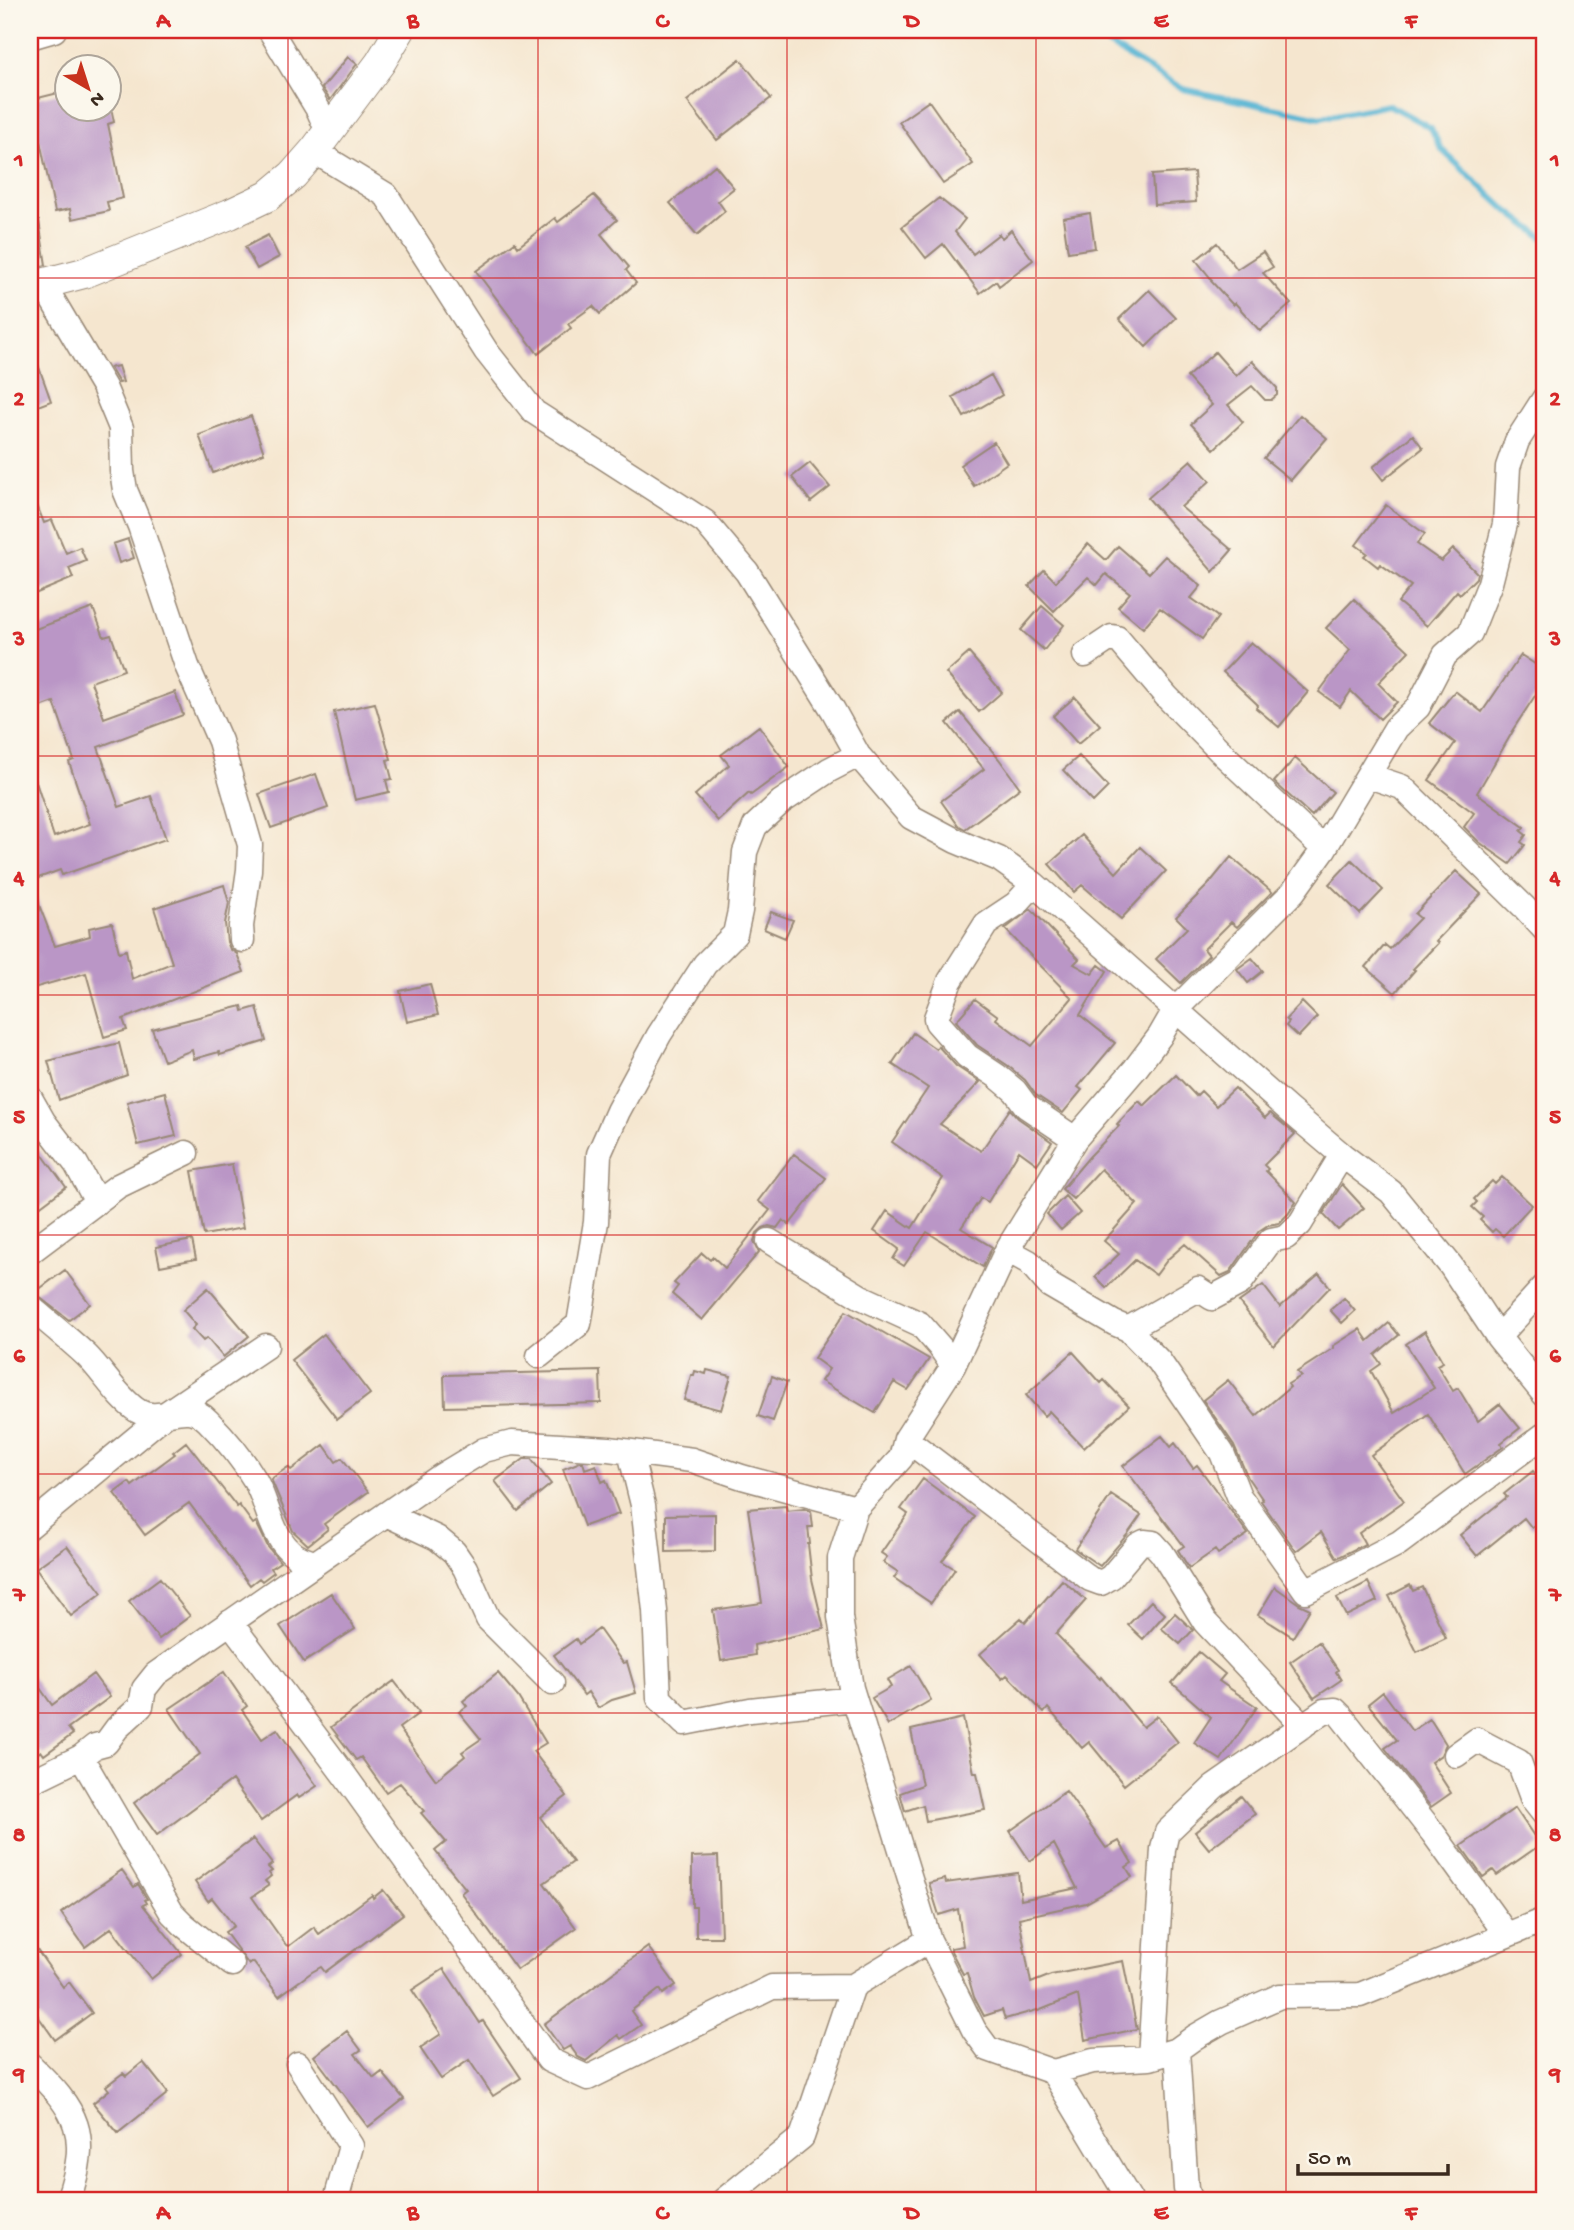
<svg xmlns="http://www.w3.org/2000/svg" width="1574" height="2230" font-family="'Gochi Hand',sans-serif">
<rect width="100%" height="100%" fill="#fbf7ec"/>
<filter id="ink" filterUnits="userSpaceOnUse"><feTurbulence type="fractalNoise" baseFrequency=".0143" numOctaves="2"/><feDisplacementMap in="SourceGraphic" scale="14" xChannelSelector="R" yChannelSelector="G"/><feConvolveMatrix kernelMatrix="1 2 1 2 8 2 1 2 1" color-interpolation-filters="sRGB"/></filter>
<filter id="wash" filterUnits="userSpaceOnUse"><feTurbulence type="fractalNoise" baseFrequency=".00686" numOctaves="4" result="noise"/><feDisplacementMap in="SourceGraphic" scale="28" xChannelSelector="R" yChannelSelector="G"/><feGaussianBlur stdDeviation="1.57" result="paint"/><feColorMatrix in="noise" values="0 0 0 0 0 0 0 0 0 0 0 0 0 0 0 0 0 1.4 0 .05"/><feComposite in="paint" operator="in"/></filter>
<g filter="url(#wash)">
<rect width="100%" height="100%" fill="#f5e6cf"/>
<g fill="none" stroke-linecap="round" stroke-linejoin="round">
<!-- stream -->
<path stroke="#54b4d3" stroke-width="6" d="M1084,30L1183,89L1320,118L1389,105L1431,128L1441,149L1504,208L1544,238"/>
</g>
<g id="blocks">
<!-- building -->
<path fill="#ba96c6" d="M348,57L357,64L330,100L322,88Z
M740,59L771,98L717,140L687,101Z
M66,91V108H111L114,122L108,124L123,198L107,202L109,211L72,219L70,209L55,212L40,141L36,142L30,115V100Z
M929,101L973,164L943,184L899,122Z
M715,165L734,188L718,201L725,211L697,235L670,203Z
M1194,172L1196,202L1154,205L1152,175Z
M594,195L617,220L601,234L629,267L626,270L636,283L600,314L593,306L568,324L571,328L538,354L476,271L515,242L518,247L555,218L558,222Z
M939,198L965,219L955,232L973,254L999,234L1002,238L1011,230L1033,260L999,286L996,281L980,293L943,244L926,258L902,227Z
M1090,213L1095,248L1068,252L1063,218Z
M30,221H39L46,265L30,269Z
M268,235L279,257L257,269L245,247Z
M1217,243L1237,269L1263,252L1273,267L1263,273L1291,304L1260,331L1235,303L1233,305L1211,281L1212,280L1196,260Z
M1149,290L1176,318L1146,347L1119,319Z
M30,348H32L51,401L30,409Z
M1215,352L1236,376L1252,361L1277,388V395L1271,400H1265L1252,386L1228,405L1243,422L1214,449L1191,424L1212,405L1187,377Z
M118,366L123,382L119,383L110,368Z
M991,375L1002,395L964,417L953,397Z
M1300,415L1327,438L1291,480L1264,458Z
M251,416L264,453L213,473L199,435Z
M1413,435L1423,448L1383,480L1373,467Z
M994,442L1007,463L974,486L960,465Z
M1191,460L1210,481L1181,507L1232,550L1213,572L1148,498Z
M810,463L830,487L811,502L792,477Z
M31,490L44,523L52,520L66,553L80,547L86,561L69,568L73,578L30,596Z
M1386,505L1425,534L1417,544L1441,561L1453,549L1477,573L1476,578L1460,594L1457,591L1427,626L1398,602L1411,586L1380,564L1378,567L1364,556L1367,553L1356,545Z
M128,539L134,558L119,563L113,544Z
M1088,544L1106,560L1118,546L1149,573L1165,556L1201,586L1191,598L1218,617L1202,639L1160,608L1143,628L1118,607L1130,593L1106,574L1097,585L1088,577L1054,611L1029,586L1044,570L1056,582Z
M1354,599L1409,651L1378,683L1397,702L1380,719L1351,691L1340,707L1319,692L1350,650L1326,628Z
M1042,606L1064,625L1044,650L1021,630Z
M93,608L104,637L111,635L124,670L91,682L104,718L175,692L183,715L98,747L119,807L151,796L166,839L62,875L60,870L30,881V773H33L54,837L90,824L69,762L74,760L54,702L30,711V631Z
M1251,642L1308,692L1279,727L1256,708L1258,705L1223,672Z
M969,653L1002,692L979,712L946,673Z
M1521,655L1544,670V682L1512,731H1513L1477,793L1524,827L1521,831L1526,835L1521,842L1525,845L1510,864L1479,842L1464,827L1474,813L1429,780L1455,743L1429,723L1455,691L1482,712Z
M1075,697L1100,725L1078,744L1053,716Z
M375,703L391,759L387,760L392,779L386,780L389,792L355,800L334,712Z
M960,712L999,759L1020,788L965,829L958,825L941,801L984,769L947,723Z
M759,726L789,767L751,795L749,793L718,821L695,795L729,765L721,755Z
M1079,756L1108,787L1093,802L1063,770Z
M1295,758L1333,792L1312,816L1274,782Z
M316,774L328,808L271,828L259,794Z
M1082,835L1116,873L1140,847L1166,871L1121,919L1082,885L1074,892L1049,864Z
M1231,857L1272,892L1237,927L1231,922L1204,949L1209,955L1181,983L1156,959L1187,928L1176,917L1208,885Z
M1352,860L1383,890L1360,914L1329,884Z
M1456,871L1481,894L1436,941L1438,943L1413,969L1415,970L1395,993L1366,967L1385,945L1390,949L1420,918L1415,914Z
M31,884L55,946L90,936L89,928L112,923L119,952L126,950L132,979L172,963L154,908L224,885L229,903L225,923L227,942L230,949L237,954L244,972L123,1019L127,1030L104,1037L86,973L30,989Z
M1031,909L1079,959L1074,964L1092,974L1099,965L1107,971L1080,1015L1115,1043L1078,1087L1082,1090L1063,1113L1036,1095L1025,1080L1007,1065L977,1045L956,1021L975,999L998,1016L996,1019L1032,1046L1072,998L1005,929Z
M771,912L793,920L785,938L764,929Z
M1252,958L1263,971L1248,983L1237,969Z
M430,984L438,1015L407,1022L400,991Z
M1302,1002L1317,1017L1298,1037L1286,1026L1289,1022L1286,1019Z
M242,1006L243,1011L257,1007L266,1041L220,1055L219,1052L194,1059L192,1050L164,1061L152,1029Z
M913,1033L936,1049L938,1046L956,1066L980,1082L940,1124L981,1151L1010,1109L1018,1118L1052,1142L1037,1164L1019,1151L988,1202L981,1198L961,1228L992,1247L983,1267L927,1232L904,1266L893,1259L899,1249L874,1231L887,1211L912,1228L943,1178L892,1142L928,1088L892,1064Z
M119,1043L127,1075L59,1100L48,1061Z
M1176,1075L1196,1096L1201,1091L1216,1106L1235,1088L1265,1118L1270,1113L1295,1134L1264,1165L1268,1169L1266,1171L1296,1202L1288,1214L1279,1223L1268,1225L1259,1231L1230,1272L1221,1276L1185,1244L1168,1259L1156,1275L1135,1260L1106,1288L1095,1277L1119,1254L1104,1241L1137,1204L1101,1169L1073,1199L1062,1189L1089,1157L1119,1126L1117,1124L1139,1101L1144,1106Z
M165,1092L176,1136L138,1145L127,1102Z
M39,1150L66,1187L30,1214V1157Z
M794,1154L826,1178L789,1225L783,1220L777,1228L769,1226L763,1228L757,1233L754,1241L759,1252L702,1320L672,1294L678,1286L674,1283L702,1253L710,1260L713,1257L725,1268L770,1210L758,1201Z
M232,1164L243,1228L204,1235L192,1171Z
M1502,1177L1532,1205L1503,1236L1495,1229L1492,1232L1480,1220L1483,1217L1472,1207L1477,1202L1474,1199L1492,1181L1495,1184Z
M1342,1184L1364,1208L1338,1230L1323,1214Z
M1065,1196L1080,1213L1061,1230L1047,1214Z
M192,1240L196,1259L160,1266L156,1247Z
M65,1270L90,1304L69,1320L34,1293Z
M1319,1274L1330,1287L1274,1346L1239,1302L1263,1285L1280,1307Z
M208,1288L249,1336L223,1357L207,1338L203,1341L192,1329L196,1325L183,1310Z
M1344,1298L1355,1311L1342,1323L1330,1310Z
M846,1311L929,1359L908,1390L894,1382L875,1413L821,1381L829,1369L814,1358Z
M1389,1323L1399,1335L1375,1355L1381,1364L1371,1371L1394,1413L1434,1388L1406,1344L1425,1331L1443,1362L1437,1365L1453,1391L1458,1388L1478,1421L1500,1404L1520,1428L1501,1443L1503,1447L1465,1474L1428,1414L1371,1455L1404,1501L1359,1533L1365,1544L1337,1558L1321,1532L1296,1551L1261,1501L1263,1500L1248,1478L1234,1445L1203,1400L1228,1380L1256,1416L1290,1387L1288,1384L1301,1376L1297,1372L1334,1348L1333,1346L1360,1329L1368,1341Z
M324,1334L370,1394L337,1419L291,1360Z
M1073,1352L1101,1383L1104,1380L1129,1406L1084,1448L1049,1411L1044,1416L1026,1395Z
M707,1370L731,1376L721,1410L684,1400L691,1375H694L695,1371L706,1374Z
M600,1371L601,1403L445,1407L444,1375Z
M772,1376L787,1382L773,1421L758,1416Z
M1162,1436L1171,1447L1175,1443L1193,1468L1197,1465L1248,1534L1218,1554L1215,1550L1189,1568L1178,1550L1184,1546L1123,1466Z
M186,1442L237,1507L239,1505L253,1524L256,1522L268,1547L280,1562L271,1568L274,1572L262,1581L259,1578L250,1585L189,1503L145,1535L114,1493L129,1482L132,1486L175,1454L173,1452Z
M324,1445L336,1462L342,1458L368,1492L324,1524L328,1529L308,1545L293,1531L271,1479L288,1467L291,1470Z
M524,1459H531L551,1484L518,1511L495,1481Z
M580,1462H583L585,1469L596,1465L602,1482L606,1480L619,1514L584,1526L563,1469Z
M1544,1470V1517L1532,1528L1524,1518L1477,1556L1460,1535L1507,1497L1504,1494L1533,1471L1537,1476Z
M923,1479L975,1517L942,1561L955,1569L931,1603L894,1578L898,1572L883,1562L887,1557L881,1553L908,1514L901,1509Z
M1111,1495L1141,1515L1127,1535L1100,1566L1075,1549Z
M786,1506L787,1511L804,1509L811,1511L813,1527H808L810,1544H808L812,1579L824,1629L754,1645L755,1655L721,1661L713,1610L762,1603L748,1509Z
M715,1514V1551L666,1552V1515Z
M67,1546L102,1593L71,1616L36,1568Z
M160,1578L190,1616L159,1639L129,1601Z
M1062,1580L1086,1600L1056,1634L1100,1679L1101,1677L1143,1727L1157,1716L1178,1742L1124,1785L1089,1742L1082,1748L1048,1708L1044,1713L1007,1675L1002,1679L980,1654L1021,1618L1025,1623Z
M1368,1582L1377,1601L1346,1616L1337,1598Z
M1410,1585L1413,1591L1422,1587L1446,1638L1417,1652L1389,1596Z
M1275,1587L1299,1604L1310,1609L1293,1637L1258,1615Z
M331,1593L355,1629L304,1662L280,1626Z
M1151,1601L1165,1614L1143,1639L1128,1625Z
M1175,1613L1193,1630L1180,1644L1161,1628Z
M599,1629L623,1663L627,1662L636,1693L612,1700L598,1708L588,1692L584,1695L554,1655L576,1639L579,1644Z
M1319,1642L1338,1670L1336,1672L1341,1680L1314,1698L1290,1662Z
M1199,1652L1225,1674L1219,1681L1257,1707L1221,1760L1194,1743L1211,1717L1172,1683Z
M911,1666L931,1700L888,1725L872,1698L891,1687L887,1680Z
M224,1672L247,1706L242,1710L262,1739L277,1729L317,1786L299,1798L297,1795L261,1821L232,1780L157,1835L134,1803L200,1754L169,1709Z
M498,1673L518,1697L546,1743L533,1751L567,1796L540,1817L573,1862L544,1883L576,1928L517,1970L461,1893L466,1889L435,1851L446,1842L421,1813L424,1811L400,1783L386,1792L361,1757L356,1760L331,1727L394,1681L419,1713L399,1728L436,1780L465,1756L462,1752L481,1739L459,1712L467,1706L463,1701Z
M30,1674L52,1705L93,1674L110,1697L68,1728L73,1734L44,1755L41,1751L30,1759Z
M1383,1692L1412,1731L1430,1719L1446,1744L1441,1755L1431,1762L1451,1793L1431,1807L1385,1748L1397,1740L1368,1704Z
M963,1718L974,1773H977L985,1810L926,1821L923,1805L905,1811L900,1793L922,1785L911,1730Z
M1066,1791L1106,1848L1119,1841L1132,1863L1126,1867L1132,1877L1086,1903L1019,1918L1031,1983L1051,1975L1123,1961L1137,2029L1085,2040L1078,1995L1038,2011L1037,2010L1005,2019L1002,2010L984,2016L974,1997L967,1973L963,1974L951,1951V1948L963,1946L958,1909L939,1915L929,1883L945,1879L946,1883L1018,1873L1021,1900L1077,1888L1054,1844L1030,1861L1010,1831Z
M1241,1796L1255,1814L1209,1849L1195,1832Z
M1515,1808L1540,1845L1497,1875L1493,1870L1483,1877L1461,1846Z
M253,1839L272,1864L268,1867L272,1871L269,1873L271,1876L265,1881L269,1885L252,1897L286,1945L289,1946L314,1927L319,1934L372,1895L373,1898L383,1890L403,1914L325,1972L321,1967L312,1972L279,1996L253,1962L249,1965L225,1932L234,1926L212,1898L208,1901L195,1882Z
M718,1856L721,1937H696V1907H692V1857Z
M122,1870L134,1887L138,1884L147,1899L145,1900L147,1903L143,1905L182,1954L151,1979L111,1928L85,1947L61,1913Z
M30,1940L63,1987L69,1982L92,2013L55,2040L33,2009L38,2005L30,1994Z
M648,1947L676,1985L663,1994L660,1989L631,2011L641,2025L621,2039L618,2035L586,2061L578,2057L570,2046L563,2050L544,2024Z
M444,1969L480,2023L483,2021L521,2078L493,2096L469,2060L441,2079L420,2048L441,2034L412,1990Z
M347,2031L361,2050L355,2054L374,2078L382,2072L404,2099L368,2127L314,2056Z
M143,2062L168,2093L118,2133L93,2103L109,2090L106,2086L123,2073L126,2076Z"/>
</g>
</g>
<g filter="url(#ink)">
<use href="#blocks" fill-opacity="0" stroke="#988876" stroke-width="2"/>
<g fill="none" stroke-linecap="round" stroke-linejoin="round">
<!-- minor casing -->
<g stroke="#988876" stroke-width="27">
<path id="minor" d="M270,30L319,111L328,132
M30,37L54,30
M314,151L386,195L486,351L534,412L705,522L747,572L833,710L858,755L911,817L956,841L999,859L1034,884L1290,1111L1342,1155L1391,1192L1451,1266L1498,1337L1544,1394
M43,284L104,387L121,428L122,471L125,490L140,526L187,666L220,741L250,845L249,870L241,926L242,940
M1544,399L1517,441L1508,467L1505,524L1490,583L1470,633L1445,655L1418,707L1396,728L1324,849L1293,892L1175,1010L1160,1036L1135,1069L1075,1139L1007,1250L953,1366L906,1439L901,1458L856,1508L840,1558V1617L851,1688L929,1940L974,2030L988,2049L1053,2072L1093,2061L1150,2058L1177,2050L1195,2037L1221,2022L1280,1996L1360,1995L1544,1920
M1085,655L1112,637L1117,638L1167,697L1226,757L1324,849
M1369,776L1402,787L1524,907L1544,929
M1034,884L1016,904L986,924L950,981L936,1018L937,1022L967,1056L997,1076L1015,1091L1026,1106L1075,1139
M30,1098L43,1121L76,1164L97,1202
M769,1241L861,1297L920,1324L940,1347L953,1366
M1007,1250L1029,1262L1049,1285L1114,1323L1128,1329L1159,1361L1222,1453L1239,1496L1306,1591L1399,1543L1544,1435
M30,1252L118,1186L186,1153
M30,1307C49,1323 69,1339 87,1356C103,1372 119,1399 138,1411C162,1425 185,1397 208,1421C226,1439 242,1458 255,1480C268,1503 271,1538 295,1555C300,1558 308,1561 314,1563
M1128,1329L1198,1289L1212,1298L1240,1283L1271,1240L1286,1237L1300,1224L1342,1155
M1498,1337L1544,1287
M539,1356L579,1324L596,1222L599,1154L618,1111L659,1035L705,964L735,934L740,911L745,852L755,826L781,802L829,770L858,755
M906,1439L1090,1579L1101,1583L1111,1577L1138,1545L1144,1542L1153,1543L1162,1553L1205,1622L1303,1726
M630,1452L643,1505L655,1611L659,1698L684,1723L750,1710L854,1699
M386,1514L437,1538L454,1552L465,1568L488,1619L552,1683
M30,1526L167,1413L266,1346
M230,1622L345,1776L549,2060L588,2078L772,1987L853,1986
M1456,1755L1477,1740L1519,1762L1533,1800L1544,1814
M81,1757L172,1913L184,1925L232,1964
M30,1782L81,1757L95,1746L106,1743L117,1728L141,1706L144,1689L156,1674L441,1476L484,1450L512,1443L609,1449L692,1460L742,1477L856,1508
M1177,2050L1186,2189L1191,2200
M1150,2058L1163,1849L1167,1832L1214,1787L1324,1711L1335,1710L1341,1716L1433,1833L1506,1934
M298,2064L351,2146L336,2200
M30,2065C78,2111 91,2134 68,2200
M1053,2072L1130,2200
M724,2200L802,2137L853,1986L929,1940"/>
</g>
<!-- tertiary casing -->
<g stroke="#988876" stroke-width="32">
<path id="tertiary" d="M30,287L84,273L230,214L268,196L293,175L314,151L380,63L400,30"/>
</g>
<!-- minor -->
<use href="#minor" stroke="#fff" stroke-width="24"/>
<!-- tertiary -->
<use href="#tertiary" stroke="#fff" stroke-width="30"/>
</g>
</g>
<!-- grid -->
<path fill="none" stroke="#d62828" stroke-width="2" stroke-opacity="0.55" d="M288,30V2200M538,30V2200M787,30V2200M1036,30V2200M1286,30V2200M30,278H1544M30,517H1544M30,756H1544M30,995H1544M30,1235H1544M30,1474H1544M30,1713H1544M30,1952H1544"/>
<!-- margin -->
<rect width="1574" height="2230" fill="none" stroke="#fbf7ec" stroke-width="77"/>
<!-- north arrow -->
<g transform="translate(88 88) rotate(141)"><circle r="33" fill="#fbf7ec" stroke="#aea59a" stroke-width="2"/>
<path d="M0-5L12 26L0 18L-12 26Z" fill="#c8321e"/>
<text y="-10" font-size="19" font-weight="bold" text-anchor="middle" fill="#3b2a1e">N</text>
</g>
<!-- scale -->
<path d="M1298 2164v10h150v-10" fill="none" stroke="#3b2a1e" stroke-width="3.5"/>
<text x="1308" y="2164" font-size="21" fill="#3b2a1e" stroke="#fbf7ec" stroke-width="5" paint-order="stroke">50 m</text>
<rect x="38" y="38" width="1498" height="2154" fill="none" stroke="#d62828" stroke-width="2.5"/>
<g font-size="23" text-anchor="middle" font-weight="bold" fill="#d62828">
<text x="163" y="27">A</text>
<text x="413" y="27">B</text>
<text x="662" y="27">C</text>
<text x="912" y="27">D</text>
<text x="1161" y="27">E</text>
<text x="1411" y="27">F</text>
<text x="19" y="166">1</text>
<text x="1555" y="166">1</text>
<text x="19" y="405">2</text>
<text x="1555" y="405">2</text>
<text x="19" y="645">3</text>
<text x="1555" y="645">3</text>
<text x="19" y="884">4</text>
<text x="1555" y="884">4</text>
<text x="19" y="1123">5</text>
<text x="1555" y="1123">5</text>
<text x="19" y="1362">6</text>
<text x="1555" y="1362">6</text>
<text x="19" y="1601">7</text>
<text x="1555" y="1601">7</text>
<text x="19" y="1841">8</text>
<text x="1555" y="1841">8</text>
<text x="19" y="2080">9</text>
<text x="1555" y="2080">9</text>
<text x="163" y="2219">A</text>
<text x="413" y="2219">B</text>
<text x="662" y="2219">C</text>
<text x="912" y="2219">D</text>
<text x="1161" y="2219">E</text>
<text x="1411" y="2219">F</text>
</g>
</svg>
